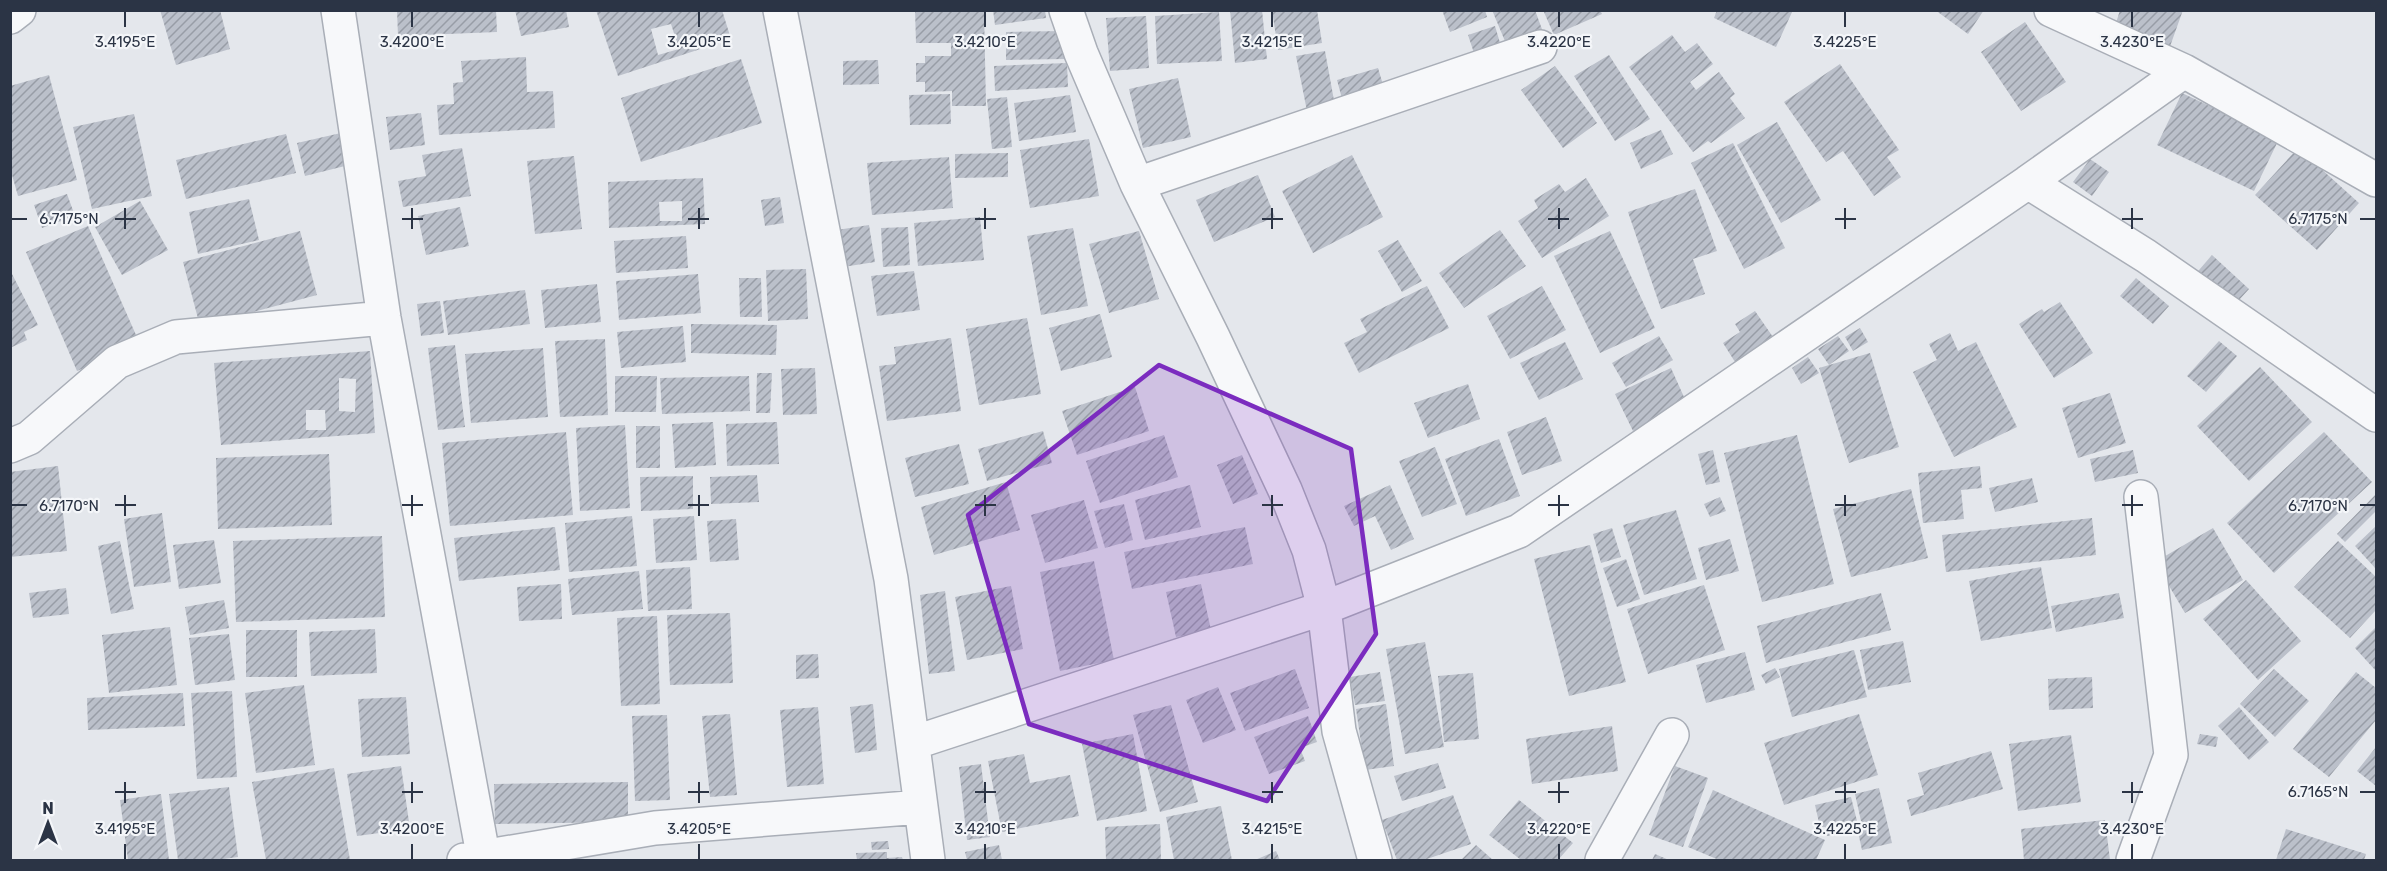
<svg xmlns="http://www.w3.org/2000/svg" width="2387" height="871" font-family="Rubik,sans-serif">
<defs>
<pattern id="building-hatch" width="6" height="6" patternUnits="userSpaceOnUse" patternTransform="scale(1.5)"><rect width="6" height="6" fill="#bbc0ca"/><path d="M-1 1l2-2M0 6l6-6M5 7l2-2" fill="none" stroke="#989da6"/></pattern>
</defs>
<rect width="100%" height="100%" fill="#e4e7ec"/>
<!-- building -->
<path fill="url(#building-hatch)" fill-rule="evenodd" d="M160,10H220L230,49L176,65Z
M397,10H496L497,32L398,36Z
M515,10H566L569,27L521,36Z
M596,10H722L731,39L618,76ZM671,24L679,49L658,55L651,29Z
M915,10H984L986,106H952V91L925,92V82H916V63H925V56H951V43H916Z
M993,10H1045L1046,18L995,25Z
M1230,10H1262L1267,59L1235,63Z
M1272,10H1317L1322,43L1278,50Z
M1442,10H1485L1487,17L1450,32Z
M1492,10H1535L1543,32L1507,46Z
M1543,10H1600L1602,14L1554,35Z
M1717,10H1793L1776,47L1714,18Z
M1935,10H1984L1968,34Z
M2120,10H2183L2168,52L2113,33Z
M1219,12L1222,61L1157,64L1155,16Z
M1146,16L1149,68L1110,71L1106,18Z
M2025,22L2066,82L2021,111L1981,52Z
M1495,26L1503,53L1477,62L1468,35Z
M1065,31V59L1006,60V32Z
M1672,35L1685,52L1697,43L1713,64L1690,82L1696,90L1719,72L1735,94L1730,98L1745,118L1711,143L1708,141L1693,152L1629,67Z
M1325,51L1335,106L1307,111L1296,56Z
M1609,55L1650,119L1615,141L1574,76Z
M526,57L527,92L553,91L555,128L439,135L437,105L454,104L453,83L463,82L461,61Z
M741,59L762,123L641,162L621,98Z
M878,60L879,84L843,85V61Z
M1067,63L1068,87L995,91L994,66Z
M1840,64L1899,150L1887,157L1901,177L1874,196L1843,151L1826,162L1784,102Z
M1555,66L1597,123L1563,148L1521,90Z
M1378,68L1386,95L1344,106L1337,80Z
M49,75L77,180L18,196L10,168V86Z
M1178,78L1191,137L1143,148L1129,89Z
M2182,93L2279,139L2254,191L2157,145Z
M950,94L951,124L910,125L909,95Z
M1070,95L1076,132L1019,141L1014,103Z
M1007,97L1012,147L992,149L987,99Z
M421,113L425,145L390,150L386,117Z
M134,114L152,196L92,209L73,127Z
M1777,122L1821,200L1781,223L1737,145Z
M1661,130L1673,154L1641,169L1630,143Z
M341,133L349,165L305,176L297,143Z
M286,134L296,173L186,199L176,160Z
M1089,139L1099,196L1030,208L1020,150Z
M1733,143L1785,248L1744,269L1691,163Z
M462,148L471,196L403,207L398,181L426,176L422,155Z
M2298,148L2359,203L2317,250L2255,195Z
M1008,153V177L955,178V154Z
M1352,155L1383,217L1313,253L1282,191Z
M574,156L582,229L535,234L527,161Z
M949,157L953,208L872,215L867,163Z
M2090,159L2109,172L2092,196L2073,182Z
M1258,175L1275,217L1214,242L1196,200Z
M703,178L705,224L609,228L608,182ZM682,201V221H660L659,202Z
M1586,178L1609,216L1542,258L1518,221L1538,208L1534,200L1559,184L1565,192Z
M1695,189L1717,251L1693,259L1705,294L1661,309L1628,212Z
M67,194L75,216L42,228L34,205Z
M780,197L784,223L765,226L761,200Z
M249,199L259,240L198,254L189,212Z
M140,201L168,250L122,275L95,227Z
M460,207L469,246L426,255L418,216Z
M980,217L984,260L918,266L914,223Z
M869,225L875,262L843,267L837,230Z
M88,226L140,344L77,371L26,252Z
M908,227L910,265L883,267L881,228Z
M1073,228L1088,306L1041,315L1027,236Z
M1500,230L1526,266L1464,308L1439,273Z
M300,231L317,295L200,326L183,262Z
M1139,231L1159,299L1109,313L1089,244Z
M1610,231L1655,328L1600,353L1554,256Z
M686,236L688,268L616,273L614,241Z
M1398,240L1422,281L1402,292L1378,251Z
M2212,255L2249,289L2230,310L2193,277Z
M806,269L808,319L768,321L766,270Z
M10,270L38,325L24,332L27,340L10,348Z
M914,271L920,310L877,316L871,276Z
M698,274L701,313L619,320L616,281Z
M739,278H761L762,317H740Z
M2136,278L2169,306L2153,324L2120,296Z
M597,284L601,322L545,328L541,290Z
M1427,286L1449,328L1359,373L1344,343L1367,332L1360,319Z
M1542,286L1566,330L1510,359L1487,316Z
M525,290L530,324L448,335L443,301Z
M440,301L444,333L421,336L417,304Z
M2060,302L2093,353L2054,378L2019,324L2042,309L2044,312Z
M1755,311L1773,337L1735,362L1723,343L1740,332L1735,324Z
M1100,314L1112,357L1061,371L1049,328Z
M1027,318L1041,394L979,405L966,329Z
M691,324L777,325L776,355L691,353Z
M683,326L686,362L621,368L617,332Z
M1860,328L1868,342L1853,351L1845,337Z
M1950,333L1958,351L1976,342L2017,427L1954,457L1913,372L1937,360L1929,344Z
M1659,336L1673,360L1626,387L1612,363Z
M1838,336L1849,351L1829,365L1818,349Z
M951,338L961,411L887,421L879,366L896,364L894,347Z
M605,339L608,415L560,417L555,341Z
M2219,341L2237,356L2206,392L2187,376Z
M1565,342L1583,379L1539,400L1520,363Z
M455,345L465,427L438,430L428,348Z
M543,348L548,417L471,423L465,354Z
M370,351L375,433L221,445L214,363ZM339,378L356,379L355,412L339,411ZM306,410H325L326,430H306Z
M1870,353L1899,447L1849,463L1819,368Z
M1808,357L1819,373L1801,384L1792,368Z
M2260,367L2312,422L2249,481L2197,426Z
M815,368L817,414L783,415L781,369Z
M1671,368L1688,406L1633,431L1615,394Z
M757,373H772L770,413H756Z
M615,376H657L656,412H615Z
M749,376L750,411L662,414L660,378Z
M1468,384L1480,419L1428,438L1414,403Z
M1135,387L1149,431L1077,455L1062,411Z
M2110,393L2126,443L2078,458L2062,408Z
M1546,417L1562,461L1522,475L1507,432Z
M713,422L716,465L675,468L672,424Z
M777,422L779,464L727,466L726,424Z
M625,425L630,508L580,511L576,428Z
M636,426H660V468H636Z
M1043,431L1052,463L987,481L978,449Z
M566,432L573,515L450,526L442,443Z
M2324,432L2372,482L2274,573L2227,523Z
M1164,435L1178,477L1100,503L1086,461Z
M1797,435L1834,584L1762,602L1724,453Z
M1499,439L1520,496L1466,516L1445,459Z
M959,444L969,484L915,497L905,458Z
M1435,447L1457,504L1422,517L1399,461Z
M1713,450L1720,482L1706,485L1698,454Z
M2133,450L2138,473L2095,482L2090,459Z
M329,454L332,525L218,529L216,458Z
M1242,455L1258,494L1233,504L1217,465Z
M58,466L67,551L10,557V472Z
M1980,466L1982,488L1961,490L1964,519L1923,523L1918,473Z
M757,475L759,502L711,504L710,477Z
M693,476V509L641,511L640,477Z
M2032,478L2038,502L1995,512L1989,488Z
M1006,482L1020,530L934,555L921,507Z
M1190,485L1201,527L1145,540L1135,500Z
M1390,485L1414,539L1391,550L1375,516L1354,526L1344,506Z
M1911,489L1928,558L1851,577L1833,509Z
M2376,494V511L2345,542L2337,534Z
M1720,497L1726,511L1710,517L1704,504Z
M1084,500L1098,548L1045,563L1031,515Z
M1124,504L1133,540L1105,548L1094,511Z
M1676,510L1697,579L1644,595L1623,525Z
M162,513L171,582L134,587L124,519Z
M632,516L637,566L569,572L565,523Z
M694,516L697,560L656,563L653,519Z
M2092,518L2096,555L1946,572L1942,535Z
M736,519L739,560L710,562L707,521Z
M2376,526V569L2355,546Z
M555,527L560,570L459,581L454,538Z
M1245,527L1253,564L1132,589L1124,552Z
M1612,528L1621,557L1601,563L1593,534Z
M2213,528L2243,580L2185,613L2155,562Z
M382,536L385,617L236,622L233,541Z
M1730,539L1739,571L1706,580L1698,548Z
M214,540L221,583L179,589L173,545Z
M120,541L134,609L111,614L98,546Z
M2338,541L2376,577V610L2350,638L2294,587Z
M1590,545L1626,682L1569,696L1534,559Z
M1626,559L1640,599L1617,607L1603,568Z
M1094,561L1114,660L1060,671L1040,572Z
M690,567L692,609L648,611L646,570Z
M2041,567L2052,628L1981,641L1969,581Z
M639,571L643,609L572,615L568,579Z
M2246,580L2301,641L2258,680L2203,619Z
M561,584L562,619L519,621L517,587Z
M1201,584L1211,630L1176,637L1166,592Z
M1704,585L1725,650L1648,674L1627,609Z
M1011,586L1023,649L967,660L955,597Z
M66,588L69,614L33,618L29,593Z
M945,591L955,671L929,674L920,595Z
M1881,593L1891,630L1766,663L1757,626Z
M2119,593L2124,618L2056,632L2051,606Z
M224,600L229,628L190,635L185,607Z
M730,613L733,683L670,685L667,615Z
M657,616L660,704L621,706L617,618Z
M170,627L177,685L109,693L102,635Z
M2376,627V671L2355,648Z
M375,629L377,673L311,676L309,632Z
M246,630H297V677H246Z
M229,634L235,680L195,685L189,638Z
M1903,641L1911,682L1868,690L1860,650Z
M1425,642L1444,747L1405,754L1386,649Z
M1854,650L1867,697L1792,717L1779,669Z
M1745,652L1755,690L1706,703L1696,665Z
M818,654L819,678L796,679V655Z
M1775,668L1780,677L1766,684L1761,675Z
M1295,669L1309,708L1245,731L1230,693Z
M2274,669L2309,701L2275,737L2240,704Z
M1380,672L1385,701L1355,705L1350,677Z
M2356,672L2376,688V720L2329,777L2293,749Z
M1473,673L1479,739L1444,742L1438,676Z
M2092,677L2093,708L2049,710L2048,679Z
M304,685L315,765L256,773L245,693Z
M1218,687L1236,730L1203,743L1186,700Z
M232,691L237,777L197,779L191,693Z
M183,693L185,726L88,730L87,698Z
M406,697L410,754L362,757L358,699Z
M873,704L877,750L855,753L850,707Z
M1386,704L1394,766L1365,770L1356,709Z
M1171,705L1198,802L1160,812L1133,715Z
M818,707L824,784L787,787L780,710Z
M2239,707L2269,742L2249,760L2218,726Z
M730,714L737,795L710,797L702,716Z
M1859,714L1878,775L1784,805L1764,743Z
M667,715L670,800L635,801L632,716Z
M1308,716L1317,742L1300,748L1305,761L1269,774L1254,737Z
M1612,726L1618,771L1532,784L1526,739Z
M1133,734L1147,811L1097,821L1082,744Z
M2200,734L2218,737L2216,747L2197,744Z
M2071,735L2081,802L2018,811L2009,744Z
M2376,747V786L2357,771Z
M1991,751L2003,789L1911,816L1907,800L1924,795L1918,773Z
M1024,754L1030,783L1070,775L1079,816L1002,832L988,761Z
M1438,763L1446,788L1402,801L1394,776Z
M981,764L990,837L967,840L959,767Z
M401,766L410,829L357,836L347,774Z
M1675,766L1708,778L1683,847L1649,835Z
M334,768L350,860H266L252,782Z
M628,782V822L495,824L494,784Z
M229,787L238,857L216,860H178L169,794Z
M1879,788L1892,843L1862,850L1858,832L1863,830L1855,794Z
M1713,790L1825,840L1816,860H1719L1688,847Z
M161,794L169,860H128L120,800Z
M1453,795L1471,844L1424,860H1397L1382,820Z
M1851,797L1859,829L1827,836L1825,827H1820L1815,805Z
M1519,800L1573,843L1558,860H1521L1489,835Z
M1221,806L1232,860H1174L1166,817Z
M2105,820L2110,860H2024L2021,829Z
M1160,824L1161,860H1106L1105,827Z
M2286,829L2366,854L2364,860H2276Z
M888,841L889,849L872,850L871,842Z
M999,845L1002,860H967L965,852Z
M1476,845L1493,860H1461Z
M1276,851L1280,860H1255Z
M887,852V858L902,857L903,860H857L856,853Z
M1655,854L1669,860H1652Z"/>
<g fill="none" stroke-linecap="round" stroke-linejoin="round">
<!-- minor casing -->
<g stroke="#a9aeb7" stroke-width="36">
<path id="minor" d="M338,10L384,318L484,860
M780,10L891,579L928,860
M1066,10L1081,53L1137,184L1213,337L1285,490L1309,550L1324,608L1339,731L1375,860
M10,17L19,10
M2184,71L2376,180
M2028,182L2184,71L2051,10
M1137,184L1540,47
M10,446L29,438L117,362L176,337L384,318
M913,743L1324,608L1519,531L2028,182L2146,256L2376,415
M464,860L655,828L921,807
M1602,860L1672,735
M2133,860L2171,755L2141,497"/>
</g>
<!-- minor -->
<use href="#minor" stroke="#f7f8fa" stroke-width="33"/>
</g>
<!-- marked area -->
<path fill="#7b2cbf" fill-opacity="0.2" stroke="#7b2cbf" stroke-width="4.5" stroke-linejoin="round" d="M1159,365L1351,449L1376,634L1267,801L1029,724L968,515Z"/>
<!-- ticks -->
<path fill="none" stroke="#2b3445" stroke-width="2" d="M125,12V27M412,12V27M699,12V27M985,12V27M1272,12V27M1559,12V27M1845,12V27M2132,12V27M125,208V229M412,208V229M699,208V229M985,208V229M1272,208V229M1559,208V229M1845,208V229M2132,208V229M12,219H27M115,219H136M402,219H423M688,219H709M975,219H996M1262,219H1283M1548,219H1569M1835,219H1856M2122,219H2143M2360,219H2375M125,495V516M412,495V516M699,495V516M985,495V516M1272,495V516M1559,495V516M1845,495V516M2132,495V516M12,505H27M115,505H136M402,505H423M688,505H709M975,505H996M1262,505H1283M1548,505H1569M1835,505H1856M2122,505H2143M2360,505H2375M125,782V803M412,782V803M699,782V803M985,782V803M1272,782V803M1559,782V803M1845,782V803M2132,782V803M115,792H136M402,792H423M688,792H709M975,792H996M1262,792H1283M1548,792H1569M1835,792H1856M2122,792H2143M2360,792H2375M125,844V859M412,844V859M699,844V859M985,844V859M1272,844V859M1559,844V859M1845,844V859M2132,844V859"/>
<g font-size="15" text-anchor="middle" fill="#2b3445" stroke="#f4f6f9" stroke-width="4.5" stroke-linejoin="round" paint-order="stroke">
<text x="125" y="47">3.4195°E</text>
<text x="412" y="47">3.4200°E</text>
<text x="699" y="47">3.4205°E</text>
<text x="985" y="47">3.4210°E</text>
<text x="1272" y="47">3.4215°E</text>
<text x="1559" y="47">3.4220°E</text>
<text x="1845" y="47">3.4225°E</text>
<text x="2132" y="47">3.4230°E</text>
<text x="69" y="224">6.7175°N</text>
<text x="2318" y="224">6.7175°N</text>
<text x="69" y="511">6.7170°N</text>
<text x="2318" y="511">6.7170°N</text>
<text x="2318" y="797">6.7165°N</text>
<text x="125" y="834">3.4195°E</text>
<text x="412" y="834">3.4200°E</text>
<text x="699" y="834">3.4205°E</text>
<text x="985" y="834">3.4210°E</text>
<text x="1272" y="834">3.4215°E</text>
<text x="1559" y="834">3.4220°E</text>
<text x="1845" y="834">3.4225°E</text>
<text x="2132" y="834">3.4230°E</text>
</g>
<!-- border -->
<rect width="2387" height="871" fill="none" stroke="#2b3445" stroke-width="24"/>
<!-- north arrow -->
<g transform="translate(48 823)" stroke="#f4f6f9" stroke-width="4.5" paint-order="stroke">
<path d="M0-4.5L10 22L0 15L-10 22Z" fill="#2b3445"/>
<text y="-9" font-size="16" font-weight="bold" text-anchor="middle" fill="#2b3445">N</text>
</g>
</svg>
